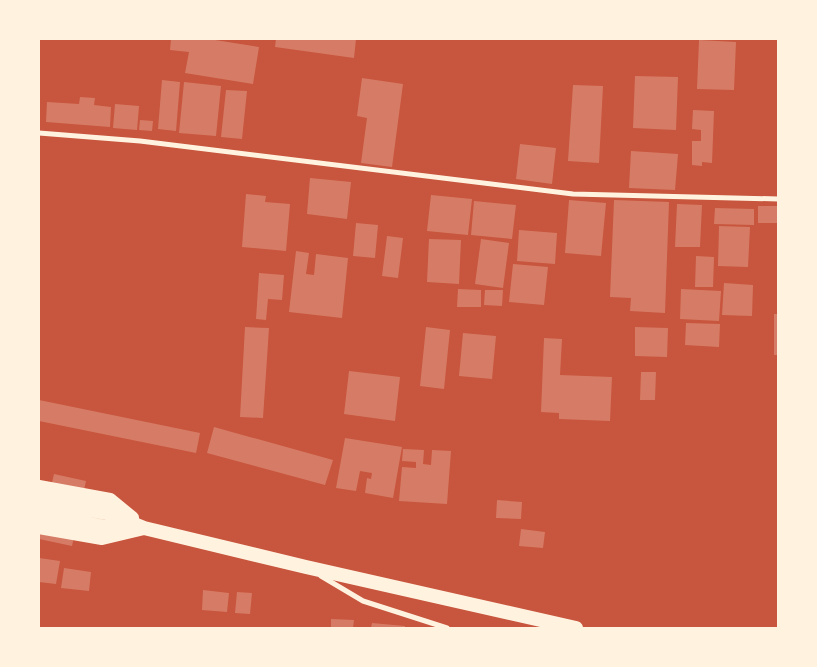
<svg xmlns="http://www.w3.org/2000/svg" width="817" height="667" font-family="Lato,sans-serif">
<rect width="100%" height="100%" fill="#c8553d"/>
<!-- building -->
<path fill="#d67c66" d="M171,39H209L259,47L253,84L185,73L189,52L170,50Z
M276,39H356L354,58L275,47Z
M699,40L736,42L734,90L697,89Z
M635,76L678,77L676,130L633,128Z
M362,78L403,84L392,167L361,163L367,118L357,116Z
M162,80L180,82L176,131L158,129Z
M184,82L221,86L216,136L179,133Z
M573,85L603,86L599,163L568,161Z
M226,90L247,91L242,139L221,137Z
M80,97L95,98L94,105L111,107L110,127L46,122L47,102L79,104Z
M115,104L139,106L137,130L113,128Z
M693,110L714,111L712,163L702,162V166L692,165V141H701V130L692,129Z
M140,120L153,121L152,131L139,130Z
M520,144L556,148L552,184L516,179Z
M631,151L678,154L675,190L629,188Z
M310,178L351,182L347,219L307,214Z
M246,194L266,196L265,202L290,204L286,251L242,247Z
M431,195L472,199L468,235L427,231Z
M569,200L606,203L601,256L565,253Z
M614,200L669,202L665,313L630,311L631,298L610,297Z
M474,201L516,205L512,239L471,235Z
M677,204L702,205L700,247H675Z
M758,206H778V223H758Z
M715,208L754,209V225L714,224Z
M356,223L378,225L375,258L353,256Z
M719,226L750,227L748,267L718,266Z
M519,230L557,233L555,264L517,261Z
M387,236L403,238L398,278L382,276Z
M429,239L461,240L459,284L427,282Z
M481,239L509,243L503,288L475,284Z
M296,251L309,253L306,274L314,275L316,254L348,258L342,318L289,312Z
M696,256L714,257L713,287H695Z
M513,264L548,267L544,305L509,302Z
M259,273L284,275L282,300L268,299L266,320L256,319Z
M724,283L753,285L752,316L722,315Z
M458,289L481,290V307H457Z
M681,289L721,291L719,321L680,319Z
M485,290H503L502,306L484,305Z
M774,314H778V355H774Z
M686,323L720,324L719,347L685,345Z
M245,327L269,328L263,418L240,417Z
M426,327L450,330L444,389L420,386Z
M635,327L668,328L667,357L635,356Z
M463,333L496,336L492,379L459,376Z
M544,338L562,339L560,375L612,377L610,421L559,419V413L541,412Z
M349,371L400,377L395,421L344,414Z
M641,372H656L655,400H640Z
M39,400L200,433L196,453L39,421Z
M214,427L333,460L325,485L207,453Z
M345,438L402,447L393,498L365,493L367,478L371,479L372,473L360,471L356,491L336,488Z
M403,449L424,450L423,464L431,465L432,450L451,451L447,504L399,501L402,467L416,468V462L402,461Z
M54,474L86,481L72,546L39,539Z
M497,500L522,502L521,519L496,518Z
M521,529L545,532L543,548L519,546Z
M39,558L60,561L56,584L39,582Z
M64,568L91,572L89,591L61,588Z
M203,590L229,593L227,612L202,610Z
M237,592L252,593L250,614L235,613Z
M331,619L354,620L353,628H331Z
M372,623L405,626V628H371Z"/>
<g fill="none" stroke-linecap="round" stroke-linejoin="round">
<!-- minor -->
<path stroke="#fff3e0" stroke-width="5" d="M39,133L140,141L573,194L778,199
M321,576L363,601L447,628"/>
<!-- trunk -->
<path stroke="#fff3e0" stroke-width="14" d="M39,487L110,500L132,518
M39,500L107,513L144,528L306,567L576,628
M39,514L105,527H126
M39,527L102,538L144,528"/>
</g>
<!-- border -->
<rect width="817" height="667" fill="none" stroke="#fff3e0" stroke-width="80"/>
</svg>
